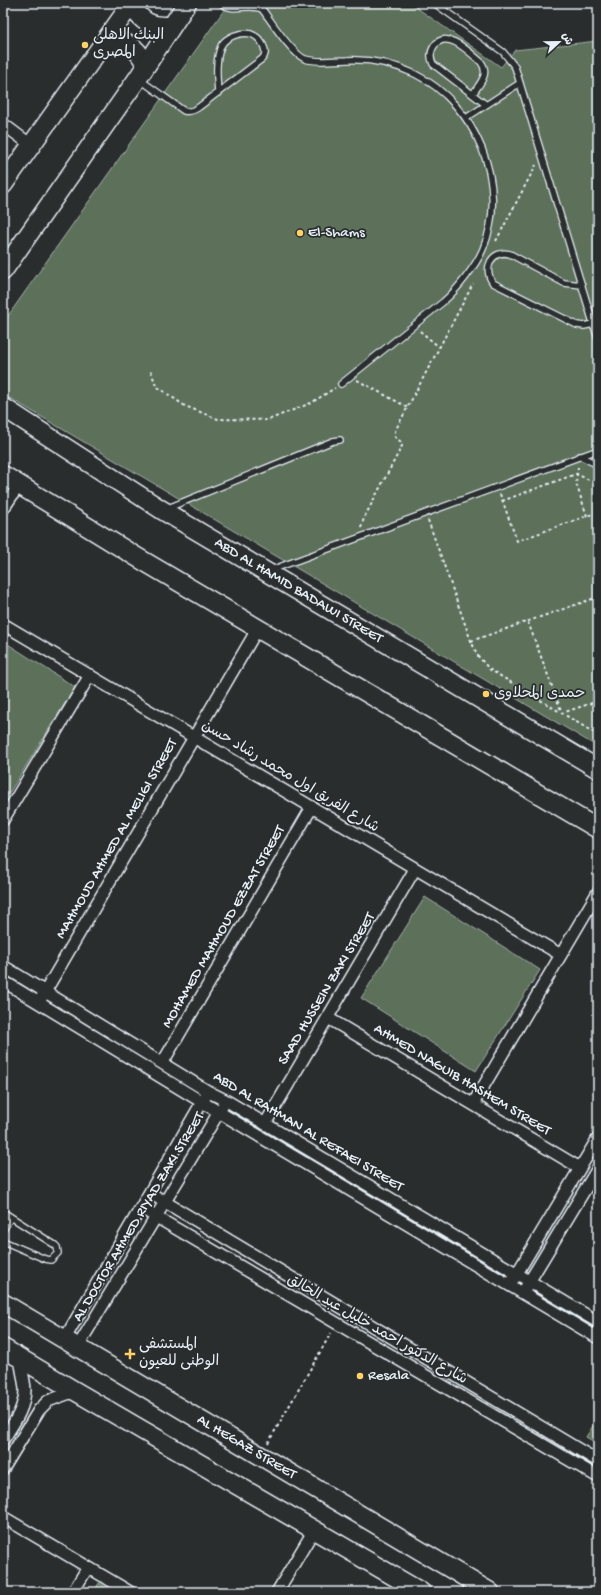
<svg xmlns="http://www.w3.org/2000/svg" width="601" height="1595" font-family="'Gochi Hand','Playpen Sans Arabic',sans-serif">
<rect width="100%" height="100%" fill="#2a2d2e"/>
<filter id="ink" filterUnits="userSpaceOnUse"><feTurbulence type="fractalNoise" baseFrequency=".025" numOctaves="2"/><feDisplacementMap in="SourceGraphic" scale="8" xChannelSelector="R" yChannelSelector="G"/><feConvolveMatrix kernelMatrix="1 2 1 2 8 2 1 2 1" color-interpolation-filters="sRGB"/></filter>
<g filter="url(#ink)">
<!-- green -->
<path fill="#5d705a" stroke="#a2b0a9" d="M229,3H410L501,67L515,50L598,41V747L3,394V323Z
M3,641L75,687L3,803Z
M425,897L540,970L476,1071L361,998Z
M598,1418V1444L586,1437Z
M99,1583L113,1592H94Z"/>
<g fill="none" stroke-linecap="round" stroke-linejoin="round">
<!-- service casing -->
<g stroke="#e8f1f8" stroke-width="8">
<path id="service" d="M221,3C232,13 249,3 262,9C271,21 292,54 305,59C318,63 334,60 347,60C370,59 394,64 415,74C476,104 510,185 483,249C476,266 457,290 443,302L341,384
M434,3L503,52L515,67L598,339
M139,79L184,111C190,112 194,111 199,107L262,59C270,51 260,37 251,34C242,31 225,37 221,46C215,61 217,78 218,93
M473,94C480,83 490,74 481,62C470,53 447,28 434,46C430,53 430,57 433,64L485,104
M466,118L520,83
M582,285L564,283L510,254C492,249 482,269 493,283L577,325L584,326L593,324
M580,456L598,465
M168,508L333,441L340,440
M271,570L598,450
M3,1212L55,1245L57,1247L58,1253L51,1260L45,1259L3,1241
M3,1230L11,1217"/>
</g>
<!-- minor casing -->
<g stroke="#e8f1f8" stroke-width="14">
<path id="minor" d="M3,124L31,145
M3,509L19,485
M3,624L561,955
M3,820L90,675
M3,966L209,1092L227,1101L598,1322
M3,981L202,1102L598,1338
M42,997L258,628
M328,1018L580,1168
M163,1062L312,807
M473,1104L598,892
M265,1124L415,869
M150,1193L598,1461
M141,1208L598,1477
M513,1280L598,1138
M526,1287L598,1168
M64,1340L205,1097
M77,1348L222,1107
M3,1440C13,1424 25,1409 25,1389C24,1378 21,1368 20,1357
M3,1469L39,1410L48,1401L75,1391
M3,1517L130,1592
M73,1592L88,1567
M277,1592L314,1530"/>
</g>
<!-- primary casing -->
<g stroke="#e8f1f8" stroke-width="21">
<g id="primary">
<path d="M131,5C142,22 150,27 170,26"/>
<path d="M105,43C127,40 136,45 146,65"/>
<path d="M3,185L132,3"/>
<path d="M3,271L138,78L187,3"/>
<path id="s1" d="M3,407L162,510L598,769"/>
<path d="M3,475L135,556L598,829"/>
<path id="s2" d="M3,1303L490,1592"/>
<path d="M3,1348L75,1391L421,1592"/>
</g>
</g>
<!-- path -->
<path stroke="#e8f1f8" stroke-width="2" stroke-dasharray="3 3" stroke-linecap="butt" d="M496,241L536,165
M420,331L439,347
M151,371L156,386L185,406L218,419L268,420L311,403L335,388
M357,380L407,407
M578,467L576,483L587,516
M500,494L517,541L598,512
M502,501L576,474L598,484
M428,520L471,641L478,656L489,669L598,735
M361,528L364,518L402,446L401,442L395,437V431L473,284
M528,622L562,713L598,701
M471,641L598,597
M268,1443L331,1333"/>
<!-- service -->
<use href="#service" stroke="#2a2d2e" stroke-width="5.5"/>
<!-- minor -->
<use href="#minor" stroke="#2a2d2e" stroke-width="11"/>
<!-- primary -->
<use href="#primary" stroke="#2a2d2e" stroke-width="18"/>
</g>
</g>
<!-- markers -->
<g fill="#ffd166" stroke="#2a2d2e" stroke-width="1.5">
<circle cx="85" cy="45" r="4"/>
<circle cx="300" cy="233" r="4"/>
<circle cx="486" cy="694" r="4"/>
<path d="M128 1348h4v4h4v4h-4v4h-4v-4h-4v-4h4z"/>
<circle cx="360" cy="1376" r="4"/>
</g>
<g text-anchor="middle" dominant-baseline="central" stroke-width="3.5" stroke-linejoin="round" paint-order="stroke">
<!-- poi labels -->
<g font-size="15" fill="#e8f1f8" stroke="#2a2d2e" text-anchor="start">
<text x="93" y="36">البنك الاهلى<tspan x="93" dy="17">المصرى</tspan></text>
<text x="308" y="233">El-Shams</text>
<text x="494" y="694">حمدى المحلاوى</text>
<text x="139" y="1345">المستشفى<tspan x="139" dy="17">الوطنى للعيون</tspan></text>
<text x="368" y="1376">Resala</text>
</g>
<!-- street labels -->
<g font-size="15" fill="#e8f1f8" stroke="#2a2d2e">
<text stroke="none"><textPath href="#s1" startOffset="348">ABD AL HAMID BADAWI STREET</textPath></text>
<text transform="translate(290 777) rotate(31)">شارع الفريق اول محمد رشاد حسن</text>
<text transform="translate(117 839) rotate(-60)">MAHMOUD AHMED AL MELIGI STREET</text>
<text transform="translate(224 927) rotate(-60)">MOHAMED MAHMOUD EZZAT STREET</text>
<text transform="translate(327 989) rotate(-59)">SAAD HUSSEIN ZAKI STREET</text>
<text transform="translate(462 1080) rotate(31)">AHMED NAGUIB HASHEM STREET</text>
<text transform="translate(308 1132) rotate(31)">ABD AL RAHMAN AL REFAEI STREET</text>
<text transform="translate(139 1217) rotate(-59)">AL DOCTOR AHMED RIYAD ZAKI STREET</text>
<text transform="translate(377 1330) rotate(30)">شارع الدكتور احمد خليل عبد الخالق</text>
<text stroke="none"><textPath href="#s2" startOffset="283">AL HEGAZ STREET</textPath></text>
</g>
</g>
<!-- margin -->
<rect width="601" height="1595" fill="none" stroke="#2a2d2e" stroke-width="16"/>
<rect x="8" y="8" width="585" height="1579" fill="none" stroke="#e8f1f8" stroke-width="1.5" filter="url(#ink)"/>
<!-- north arrow -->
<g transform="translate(559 42) rotate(68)" stroke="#2a2d2e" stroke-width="3" paint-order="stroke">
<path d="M0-3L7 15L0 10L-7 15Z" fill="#e8f1f8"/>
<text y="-6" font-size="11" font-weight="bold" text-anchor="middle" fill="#e8f1f8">ش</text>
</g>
</svg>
